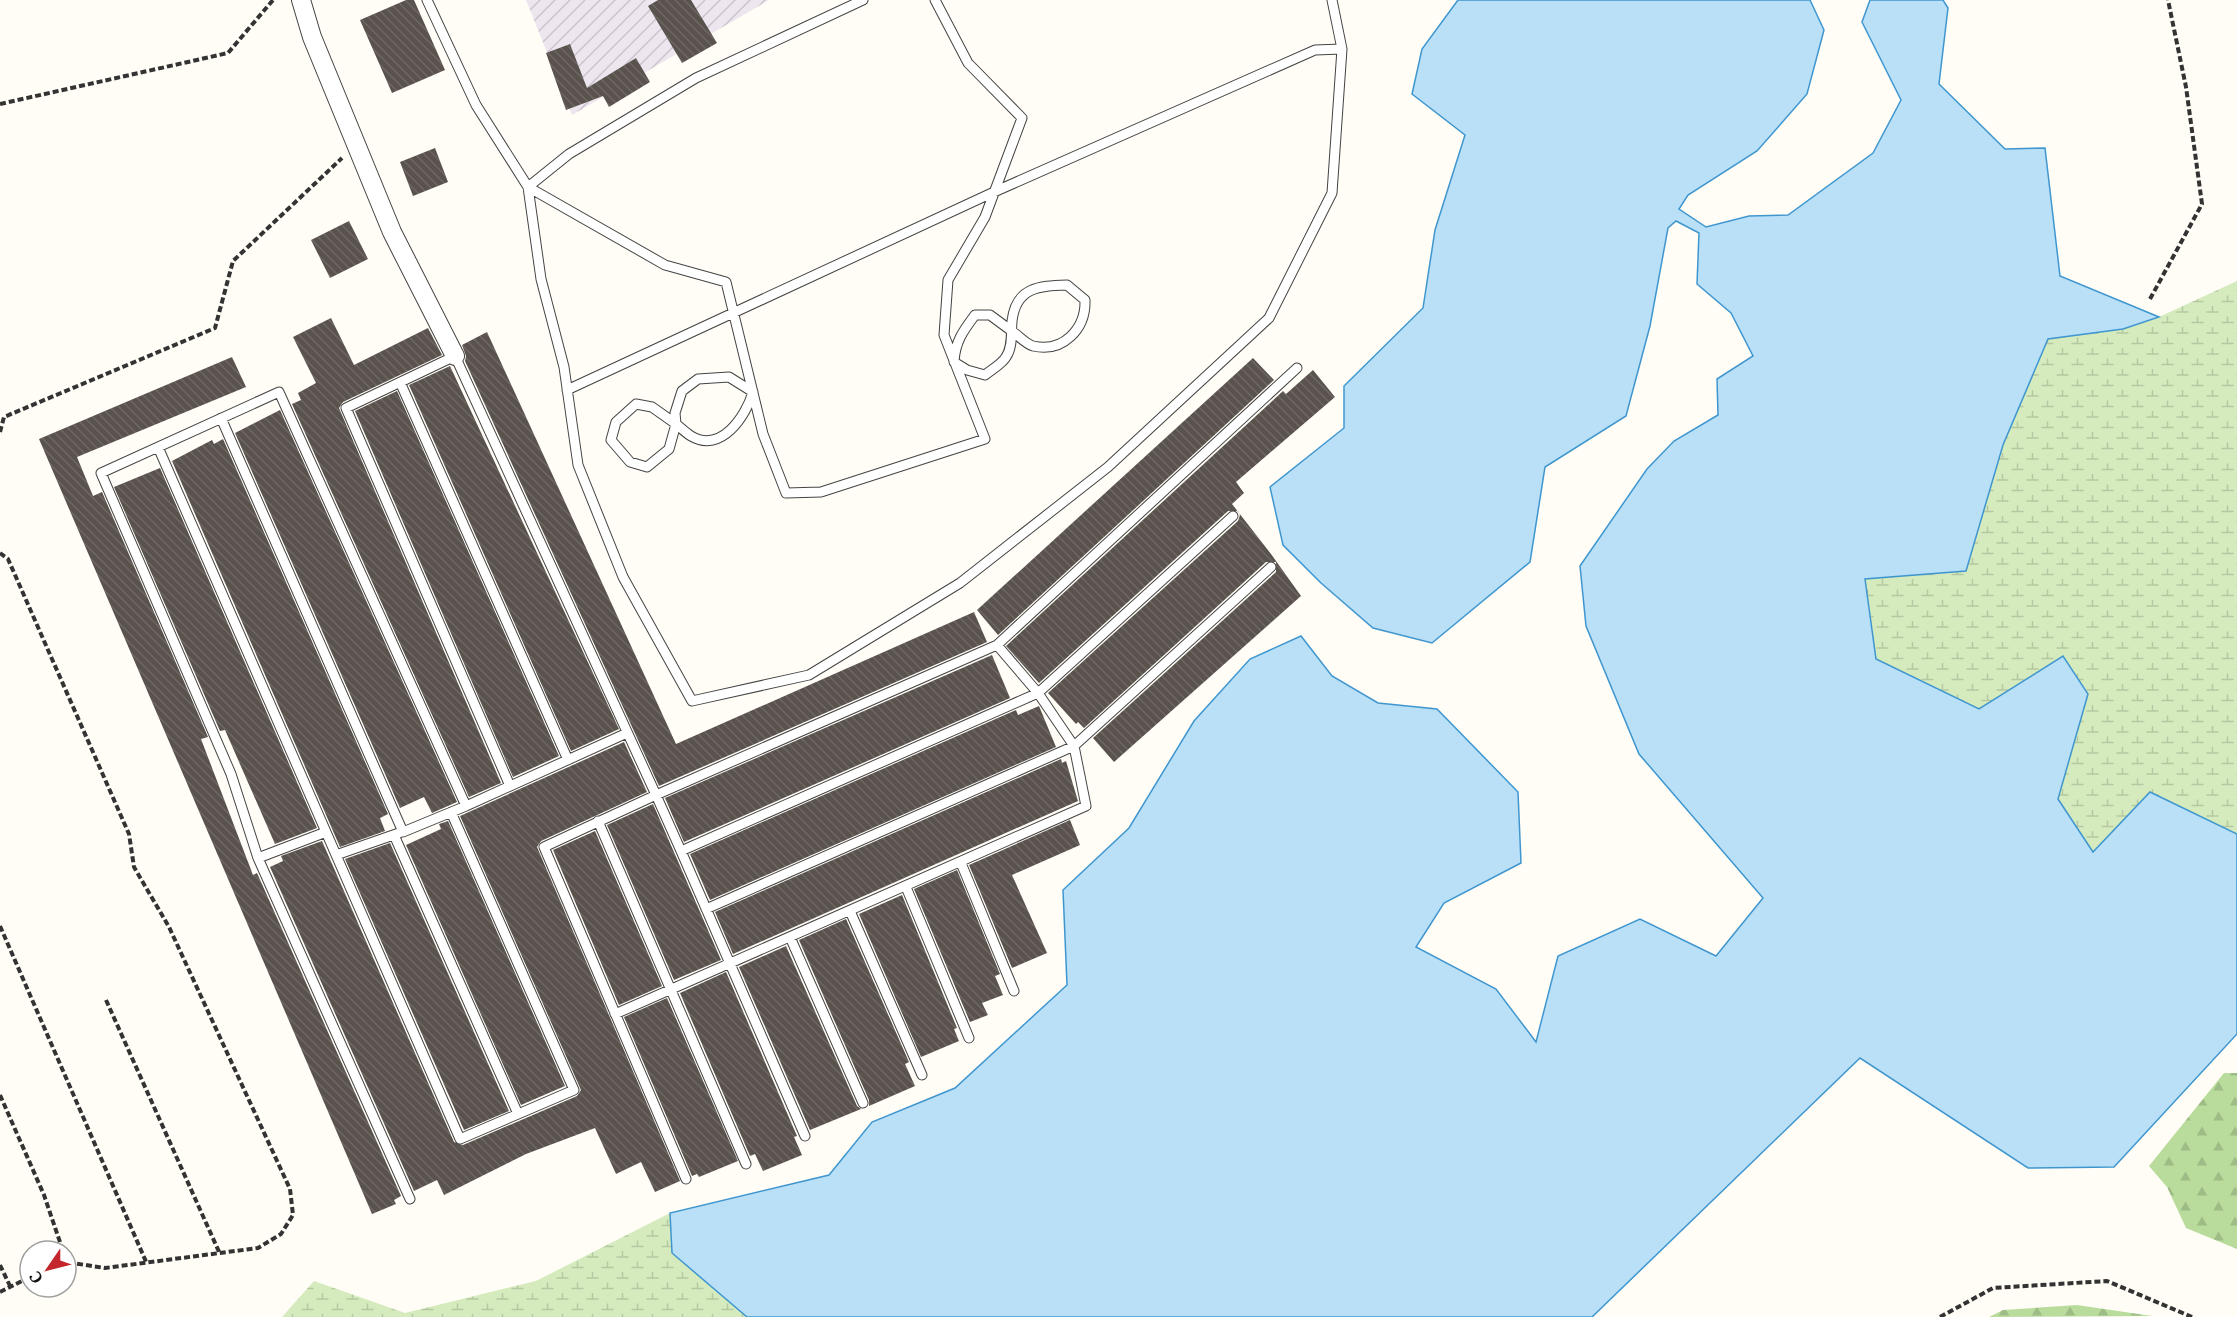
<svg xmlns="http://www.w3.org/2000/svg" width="2237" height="1317" font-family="'Noto Serif',serif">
<defs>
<pattern id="industrial-furrows" width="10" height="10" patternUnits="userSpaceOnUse" patternTransform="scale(1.5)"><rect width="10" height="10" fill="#eee6ef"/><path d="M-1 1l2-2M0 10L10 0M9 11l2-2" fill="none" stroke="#cbc4cc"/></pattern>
<pattern id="forest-firs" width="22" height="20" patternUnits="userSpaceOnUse" patternTransform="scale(1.5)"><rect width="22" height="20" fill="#b9dc9c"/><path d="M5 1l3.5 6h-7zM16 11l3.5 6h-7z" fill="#9ebc85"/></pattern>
<pattern id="wetland-marsh" width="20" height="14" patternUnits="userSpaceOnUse" patternTransform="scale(1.5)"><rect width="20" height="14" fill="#d5ebbd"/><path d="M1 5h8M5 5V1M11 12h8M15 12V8" fill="none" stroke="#b6c8a1"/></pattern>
<pattern id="building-back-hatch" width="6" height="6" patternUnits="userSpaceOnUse" patternTransform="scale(1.5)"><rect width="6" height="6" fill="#5a524d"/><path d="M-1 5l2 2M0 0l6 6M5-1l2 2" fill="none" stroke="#6d6662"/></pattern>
</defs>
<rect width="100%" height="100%" fill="#fffdf5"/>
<!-- industrial -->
<path fill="url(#industrial-furrows)" d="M526,0H769L572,115Z"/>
<!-- forest -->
<path fill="url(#forest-firs)" d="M2224,1073H2237V1249L2186,1228L2167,1187L2149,1166Z
M2077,1305L2152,1316L1989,1317L2003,1310Z"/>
<!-- wetland -->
<path fill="url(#wetland-marsh)" d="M2237,281V834L2150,792L2093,853L2058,799L2088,694L2062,656L1979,709L1876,659L1865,578L1966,571L2003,445L2048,339L2123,329L2159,317Z
M670,1213L672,1253L747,1317H282L314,1281L405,1313L536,1281Z"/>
<!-- water -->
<path fill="#b9e0f7" stroke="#3f96cf" stroke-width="1.5" d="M1458,0H1810L1824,30L1807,94L1757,151L1688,195L1679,209L1706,227L1749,216L1788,215L1873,153L1901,100L1862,22L1870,0H1943L1948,8L1939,84L2005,149L2045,148L2060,276L2159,317L2123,329L2048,339L2003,445L1966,571L1865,579L1876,659L1979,709L2063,656L2088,694L2058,799L2093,852L2150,792L2237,834V1034L2114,1167L2028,1168L1860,1058L1592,1317H747L672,1253L670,1213L829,1175L872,1122L955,1088L1067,985L1063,890L1129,828L1194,721L1250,659L1301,636L1332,676L1378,703L1437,709L1518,792L1521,863L1444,903L1416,947L1496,989L1536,1042L1558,956L1640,919L1716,956L1763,898L1639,754L1586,626L1580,566L1647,469L1674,441L1718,415L1717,379L1753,356L1731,313L1697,284L1699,233L1676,221L1668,228L1650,326L1626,416L1545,467L1530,562L1432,643L1373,628L1321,583L1283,545L1270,487L1344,428V386L1423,308L1435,230L1465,135L1412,94L1422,49Z"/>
<!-- building -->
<path fill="url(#building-back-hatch)" d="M406,0H414L445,70L392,93L360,20Z
M658,0H691L717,43L682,63L648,6Z
M570,44L587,88L636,58L650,82L609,107L603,96L566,110L546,53Z
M435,148L448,182L413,196L400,162Z
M349,221L368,259L330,278L311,240Z
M331,318L354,365L428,328L442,355L343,402L339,408L501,783L469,797L292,404L301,400L298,393L316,383L293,337Z
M487,332L676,744L974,612L987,642L659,786L465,361L466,356L462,345Z
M232,357L246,387L77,457L93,496L102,492L208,737L201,739L253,875L257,873L401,1196L394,1200L396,1204L372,1214L39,439Z
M1253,358L1274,380L998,635L977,610Z
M450,366L619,729L571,751L409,385Z
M1313,370L1335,397L1236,482L1244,493L1232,504L1271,554L1301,596L1114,762L1093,738L1276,572V562H1266L1084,728L1078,722L1076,724L1048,693L1238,521L1240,515L1238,511H1228L1039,683L1006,646L1283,391L1286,394Z
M397,391L559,756L513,777L355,411Z
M280,410L457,802L432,813L424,797L400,808L235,433Z
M223,439L388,814L380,818L385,831L340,847L172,461L212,440L214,444Z
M160,468L317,828L275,844L225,730L220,731L114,487Z
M992,655L1010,698L684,842L665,798Z
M1039,706L1056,747L710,900L690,854L1016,710L1018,715Z
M624,742L647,792L541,841L537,847L680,1181L655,1192L641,1162L616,1174L595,1128L526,1154L444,1195L437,1180L414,1191L270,867L283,861L281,856L322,841L454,1142L463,1145L577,1096L581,1090L460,816Z
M1061,759L1062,763L1066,761L1078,801L733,954L715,912Z
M653,804L721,960L674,980L607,825Z
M1070,820L1080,845L1012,875L1047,953L1012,968L969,865Z
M448,821L565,1086L521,1105L406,845L441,829L439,824Z
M595,831L662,986L619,1005L553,850Z
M390,843L509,1111L464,1130L345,859Z
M957,870L1000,974L995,976L1003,995L982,1003L988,1015L970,1022L914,889Z
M902,895L957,1028L954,1029L959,1041L921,1057L859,914Z
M846,919L909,1062L905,1064L915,1086L869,1106V1100L799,940Z
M786,946L857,1106L861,1109L810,1130L739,967Z
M726,972L797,1136L794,1137L802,1155L763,1171L755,1154L750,1156L680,993Z
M667,998L738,1161L699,1177L697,1174L692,1176L624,1017Z"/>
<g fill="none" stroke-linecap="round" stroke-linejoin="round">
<!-- service casing -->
<g stroke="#444" stroke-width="11">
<path id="service" d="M427,0L476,105L528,187L569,154L696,78L863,0
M528,187L541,279L564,367L578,465L623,577L692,701L809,675L960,583L1108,467L1269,318L1332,193L1342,49L1332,0
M528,187L665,265L726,282L763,434L786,493L821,492L985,439L944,335L948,280L985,217L1022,118L968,63L935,0
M1013,332C1019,336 1026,344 1033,346C1063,353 1086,329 1085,300L1067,285C1039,286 1016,287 1012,321C1011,332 1013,347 1006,357C1002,364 991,370 985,375L967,370L954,362C955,342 963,331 975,315H990L1013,332
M400,382L568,760
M567,390L994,192L1315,50L1342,49
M221,418L403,832L466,806
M676,424C681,428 686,433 691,436C721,454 746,416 753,392L729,377L698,379L682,391L675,413L676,424L669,449L647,467L630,462L611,440L616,422L636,404L652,407L676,424
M158,447L460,1139L574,1090L451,812
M997,645L1038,693L1233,516
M510,786L346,408L455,356L656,795L997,645L1297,368
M598,821L746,1164
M394,835L518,1114
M681,851L805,1136
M336,855L399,833
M258,858L326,832
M961,863L1014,991
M906,887L969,1038
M850,911L922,1075
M790,937L863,1103
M615,1014L1086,806L1074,746L706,909
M686,1179L544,847L656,795L681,851L1038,693L1074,746L1271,567
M410,1199L258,858L231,774L101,473L279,392L466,806L627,733"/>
</g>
<!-- minor casing -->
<g stroke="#444" stroke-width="20">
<path id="minor" d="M301,0L312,37L392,232L455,356"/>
</g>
<!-- path -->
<path stroke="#333" stroke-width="4" stroke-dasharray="6 3" stroke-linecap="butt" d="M0,104L228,53L273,0
M2150,299L2202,204L2186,87L2168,0
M0,432L4,417L215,328L233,261L342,158
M0,553L8,559L129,834L134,867L169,927L290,1189L293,1215L281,1234L258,1248L105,1268L66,1262
M0,926L147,1264
M106,1000L220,1254
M0,1095L44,1195L63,1251
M0,1265L10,1286
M0,1292L30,1277
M1940,1317L1993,1288L2107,1281L2192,1317"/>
<!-- service -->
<use href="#service" stroke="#fff" stroke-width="9"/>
<!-- minor -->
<use href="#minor" stroke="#fff" stroke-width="18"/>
</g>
<!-- north arrow -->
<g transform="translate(48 1269) rotate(235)"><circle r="28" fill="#ffffff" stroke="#a0a0a0" stroke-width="1.5"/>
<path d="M0-4.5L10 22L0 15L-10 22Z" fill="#c4262e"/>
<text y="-9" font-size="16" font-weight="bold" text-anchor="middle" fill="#111111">С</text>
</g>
</svg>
